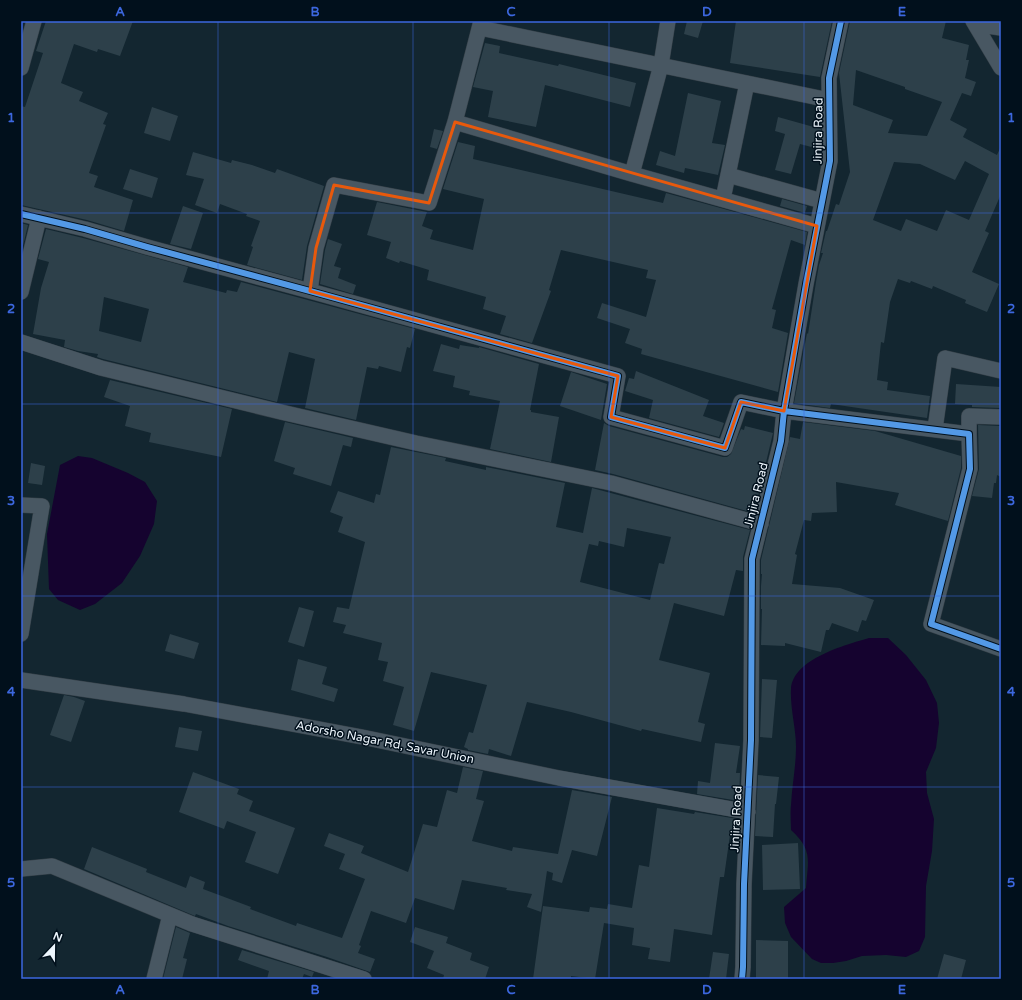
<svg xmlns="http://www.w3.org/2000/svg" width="1022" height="1000" font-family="'Varela Round',sans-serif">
<rect width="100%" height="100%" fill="#132630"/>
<!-- water -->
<path fill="#15032f" d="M78,456L92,458L128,473L145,482L157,501L154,524L140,556L122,583L95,604L80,610L58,600L49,589L47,534L60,465Z
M869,638H888L906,655L926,680L937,703L939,723L936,748L926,772L927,793L934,819L932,851L926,886L925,937L919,951L906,957L886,955L862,956L846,961L833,963H821L812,959L791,937L785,923L784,907L806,888C808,860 813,850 791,830C791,822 790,813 791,805C792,786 796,766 796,747C796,728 790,709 791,689C793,659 845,645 869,638Z"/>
<!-- building -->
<path fill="#2d404a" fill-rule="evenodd" d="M46,21H133L120,56L98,49L97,52L74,44L61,83L83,92L79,101L108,113L103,124L106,125L89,173L98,176L94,187L133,200L124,231L87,220L21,205V106L25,107L43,53L36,51Z
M687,21H703L698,38L684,34Z
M736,21H832L820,77L730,63Z
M850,21H946L942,38L969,45L966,60H969L965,78L976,82L971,96L962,93L950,120L967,129L963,137L997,155L1001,146V194L985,231L989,233L972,272L999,284L987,312L965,303L966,300L933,286L932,289L911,281L910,283L898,279L890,302L884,343L881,342L877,380L888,382L887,390L930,396L927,418L831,404L830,408L794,403L807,333L808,334L816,282L819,265L823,253H821L826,231H827L836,204L839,205L850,172L839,73ZM856,70L905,87V89L942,102L927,136L888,133L893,120L853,105ZM965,161L989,174L969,220L946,210L937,231L906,219L901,231L873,220L894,162L920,164L955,180Z
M485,43L500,46L499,53L558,66L559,64L636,83L630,107L545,85L536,127L488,117L493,91L473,87Z
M688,93L721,101L712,143L725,145L718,175L685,168L684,173L656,165L660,151L675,156Z
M152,107L178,116L170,141L144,133Z
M778,117L821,129V141L819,149L800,144L791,174L775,170L785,134L775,131Z
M434,129L443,131L437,149L430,147Z
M458,142L475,146L473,159L663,203L666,193L807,232L805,245L791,240L772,309L776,310L772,328L788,333L778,392L641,354L642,349L625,343L630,329L597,318L602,303L646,317L656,280L646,278L648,270L561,250L549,290L551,291L532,343L500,334L506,316L483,309L486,297L427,280L429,270L400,261L399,263L386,258L391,242L367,235L377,202L427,212L422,226L433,230L430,239L473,250L484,199L443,189Z
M193,152L231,163L232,160L252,165L275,173L277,169L324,186L307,246L302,280L247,265L253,247L251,246L260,221L246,216L247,214L220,204L217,213L195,205L204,179L186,175Z
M130,169L158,178L152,198L123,189Z
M782,199L807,206L805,213L780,206Z
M183,206L203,213L191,249L170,244Z
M21,223L28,225L21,254Z
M46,229L83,238L188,267L183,282L226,293L227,290L237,292L241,282L415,329L410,348L407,347L401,372L379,366L378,369L367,367L356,420L305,408L315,359L289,352L277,402L103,359L97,357L98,354L78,351L64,347L65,340L33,334L41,288L49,262L38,259ZM104,297L149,309L141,342L99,331Z
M328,239L342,244L334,266L341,268L338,278L356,285L353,294L320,284L325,250Z
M441,344L459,349L460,345L479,348V347L539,364L530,410H531V412L559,417L551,462L490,449L500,401L469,395L470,391L453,387L455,376L433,371Z
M636,371L709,400L703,416L724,423L719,437L649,418L653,400L625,391L629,378L634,379Z
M571,372L607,384L601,420L560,406Z
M110,380L232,409L221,457L149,442L151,433L125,426L130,406L104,397Z
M956,384L1001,387V408L972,407V405L955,404Z
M285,422L353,438L351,447L343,445L331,486L293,474L295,468L274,461Z
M803,422L875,431L961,456V468L948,521L895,505L899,493L836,482L837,512L812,513L811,521L804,520L795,554L797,555L792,584L840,588L874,600L866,621L862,620L858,632L832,623L829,630H826L821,652L785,643V646L761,645L762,609H761V586L762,574H761V560L790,437L800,439Z
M604,423L609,426L723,457H727L731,454L741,429L744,430L745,426L773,433L754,513L613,474L595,470Z
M978,425L1001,426V477L997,475L996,483H994L992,498L972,496L979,469Z
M391,447L446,458L445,461L486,470V467L565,483L556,527L583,533L592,488L750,530L743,557V571L736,570L724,616L674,603L659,660L710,673L698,722L705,724L701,742L642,729L641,731L571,712L527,702L511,756L489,749L488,754L468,750V749L464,747L469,732L473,733L487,685L431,672L414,731L393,725L404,687L383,681L388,662L378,660L382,643L343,633L346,625L333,622L337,607L349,609L365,542L338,532L343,517L330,512L338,491L374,503L376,494L380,495ZM627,528L671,537L664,564L659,563L650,600L580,582L589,544L598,546L599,541L624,547Z
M31,463L45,466L42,485L28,483Z
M299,607L314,611L304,647L288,642Z
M170,634L199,643L194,659L165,651Z
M298,659L327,667L322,684L338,689L334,702L291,690Z
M762,679L777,680L772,738L760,737Z
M64,695L74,697L85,701L71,742L50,735Z
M179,727L202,731L198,751L175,747Z
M715,743L740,746L736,773H740L739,801L697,794L698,781L710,783Z
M463,767L483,771L476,799L484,801L472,841L512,851L513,847L558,854L572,790L612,797L597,856L572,850L562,883L552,880L553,873L547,871L541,912L527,907L532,894L506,890L507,888L462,880L454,910L415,898L406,923L371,911L359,945L361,946L358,953L375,959L370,972L327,957L228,926L196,914L195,916L84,869L92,847L147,869L146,872L186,888L190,876L205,882L203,889L251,907L250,909L296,926L297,923L342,938L365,879L339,869L345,854L324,846L329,833L364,846L361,853L408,872L423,824L437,827L447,790L457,793Z
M193,772L239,789L237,794L253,801L249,811L295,828L278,874L245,862L256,832L227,821L224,829L179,812Z
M758,775L779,777L776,804H775L773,837L755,836Z
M657,808L694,814L695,812L738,819L737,836L730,835L724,877H720L712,935L674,929L670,962L648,959L650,948L632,945L634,928L604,923L595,979L571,976V979H533L543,906L589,912L590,907L607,909L608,904L632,908L639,865L649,867Z
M798,843L800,889L763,890L762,845Z
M176,927L190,933L183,958L187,959L182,979H163Z
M415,927L448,937L446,943L472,953L470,960L489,967L485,979H443L444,975L427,968L434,951L410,942Z
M756,940L788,941V979H756Z
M242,950L314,972L312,977L304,974L302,979H267L269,971L238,960Z
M713,952L729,954L726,979H709Z
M944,954L966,960L961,979H937Z"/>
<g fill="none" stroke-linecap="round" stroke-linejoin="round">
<!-- street casing -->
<g stroke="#364149" stroke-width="16">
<path id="street" d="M973,21L1001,68
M975,24L1001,28
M480,28L829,100
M21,68L34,21
M455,122L632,174L661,65L668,21
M632,174L817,226
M728,175L822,201
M723,199L747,83
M21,214L85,229L147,247L310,291L618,376L611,417L725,448L741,402L784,411L969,434L970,469L931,624L1001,649
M310,291L316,248L334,185L429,203L455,122L481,21
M21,292L39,218
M21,342L101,368L281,412L416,443L611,483L761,524
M935,429L945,358L1001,371
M969,434V416L1001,417
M21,505L42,506L21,634
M21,680L184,704L362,737L559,778L748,812
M21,869L52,866L192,924L364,979
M154,979L170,915
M742,979L743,967L744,884L751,740L752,559L781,441L784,411L806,284L830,161L829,78L841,21"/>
</g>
<!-- street -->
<use href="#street" stroke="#485762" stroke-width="15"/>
<!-- cycleway casing -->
<g stroke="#01101c" stroke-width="8">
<path id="cycleway" d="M21,214L85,229L147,247L310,291L618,376L611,417L725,448L741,402L784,411L969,434L970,469L931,624L1001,649
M742,979L743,967L744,884L751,740L752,559L781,441L784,411L806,284L830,161L829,78L841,21"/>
</g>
<!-- cycleway -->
<use href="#cycleway" stroke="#5399e6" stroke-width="6"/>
</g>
<!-- marked area -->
<path fill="none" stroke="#e8590c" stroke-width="3" stroke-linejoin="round" d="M455,122L817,226L784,411L741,402L725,448L611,417L618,376L310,291L316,248L334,185L429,203Z"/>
<!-- grid -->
<path fill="none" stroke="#3c67de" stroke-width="1" stroke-opacity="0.55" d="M218,21V979M413,21V979M609,21V979M804,21V979M21,213H1001M21,404H1001M21,596H1001M21,787H1001"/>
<g text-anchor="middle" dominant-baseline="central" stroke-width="3" stroke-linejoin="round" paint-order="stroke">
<!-- street labels -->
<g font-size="12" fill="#edf6fd" stroke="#01101c">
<text transform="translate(818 131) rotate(-89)">Jinjira Road</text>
<text transform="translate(756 495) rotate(-76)">Jinjira Road</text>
<text transform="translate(385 742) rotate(11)">Adorsho Nagar Rd, Savar Union</text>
<text transform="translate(736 819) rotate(-87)">Jinjira Road</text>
</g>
</g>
<!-- border -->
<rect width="1022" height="1000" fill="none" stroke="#01101c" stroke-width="44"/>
<!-- north arrow -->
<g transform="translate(54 946) rotate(22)" stroke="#01101c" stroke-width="3" paint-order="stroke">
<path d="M0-3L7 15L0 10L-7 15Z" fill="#edf6fd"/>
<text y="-6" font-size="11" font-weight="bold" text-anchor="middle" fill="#edf6fd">N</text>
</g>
<rect x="22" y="22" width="978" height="956" fill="none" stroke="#3c67de" stroke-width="1.5"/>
<g font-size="13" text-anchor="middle" font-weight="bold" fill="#3c67de">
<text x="120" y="16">A</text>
<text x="315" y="16">B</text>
<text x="511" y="16">C</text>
<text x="707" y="16">D</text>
<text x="902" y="16">E</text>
<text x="11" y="122">1</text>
<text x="1011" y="122">1</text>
<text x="11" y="313">2</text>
<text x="1011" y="313">2</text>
<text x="11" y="505">3</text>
<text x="1011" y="505">3</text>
<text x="11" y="696">4</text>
<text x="1011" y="696">4</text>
<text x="11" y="887">5</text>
<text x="1011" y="887">5</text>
<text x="120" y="994">A</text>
<text x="315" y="994">B</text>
<text x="511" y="994">C</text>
<text x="707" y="994">D</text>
<text x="902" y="994">E</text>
</g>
</svg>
